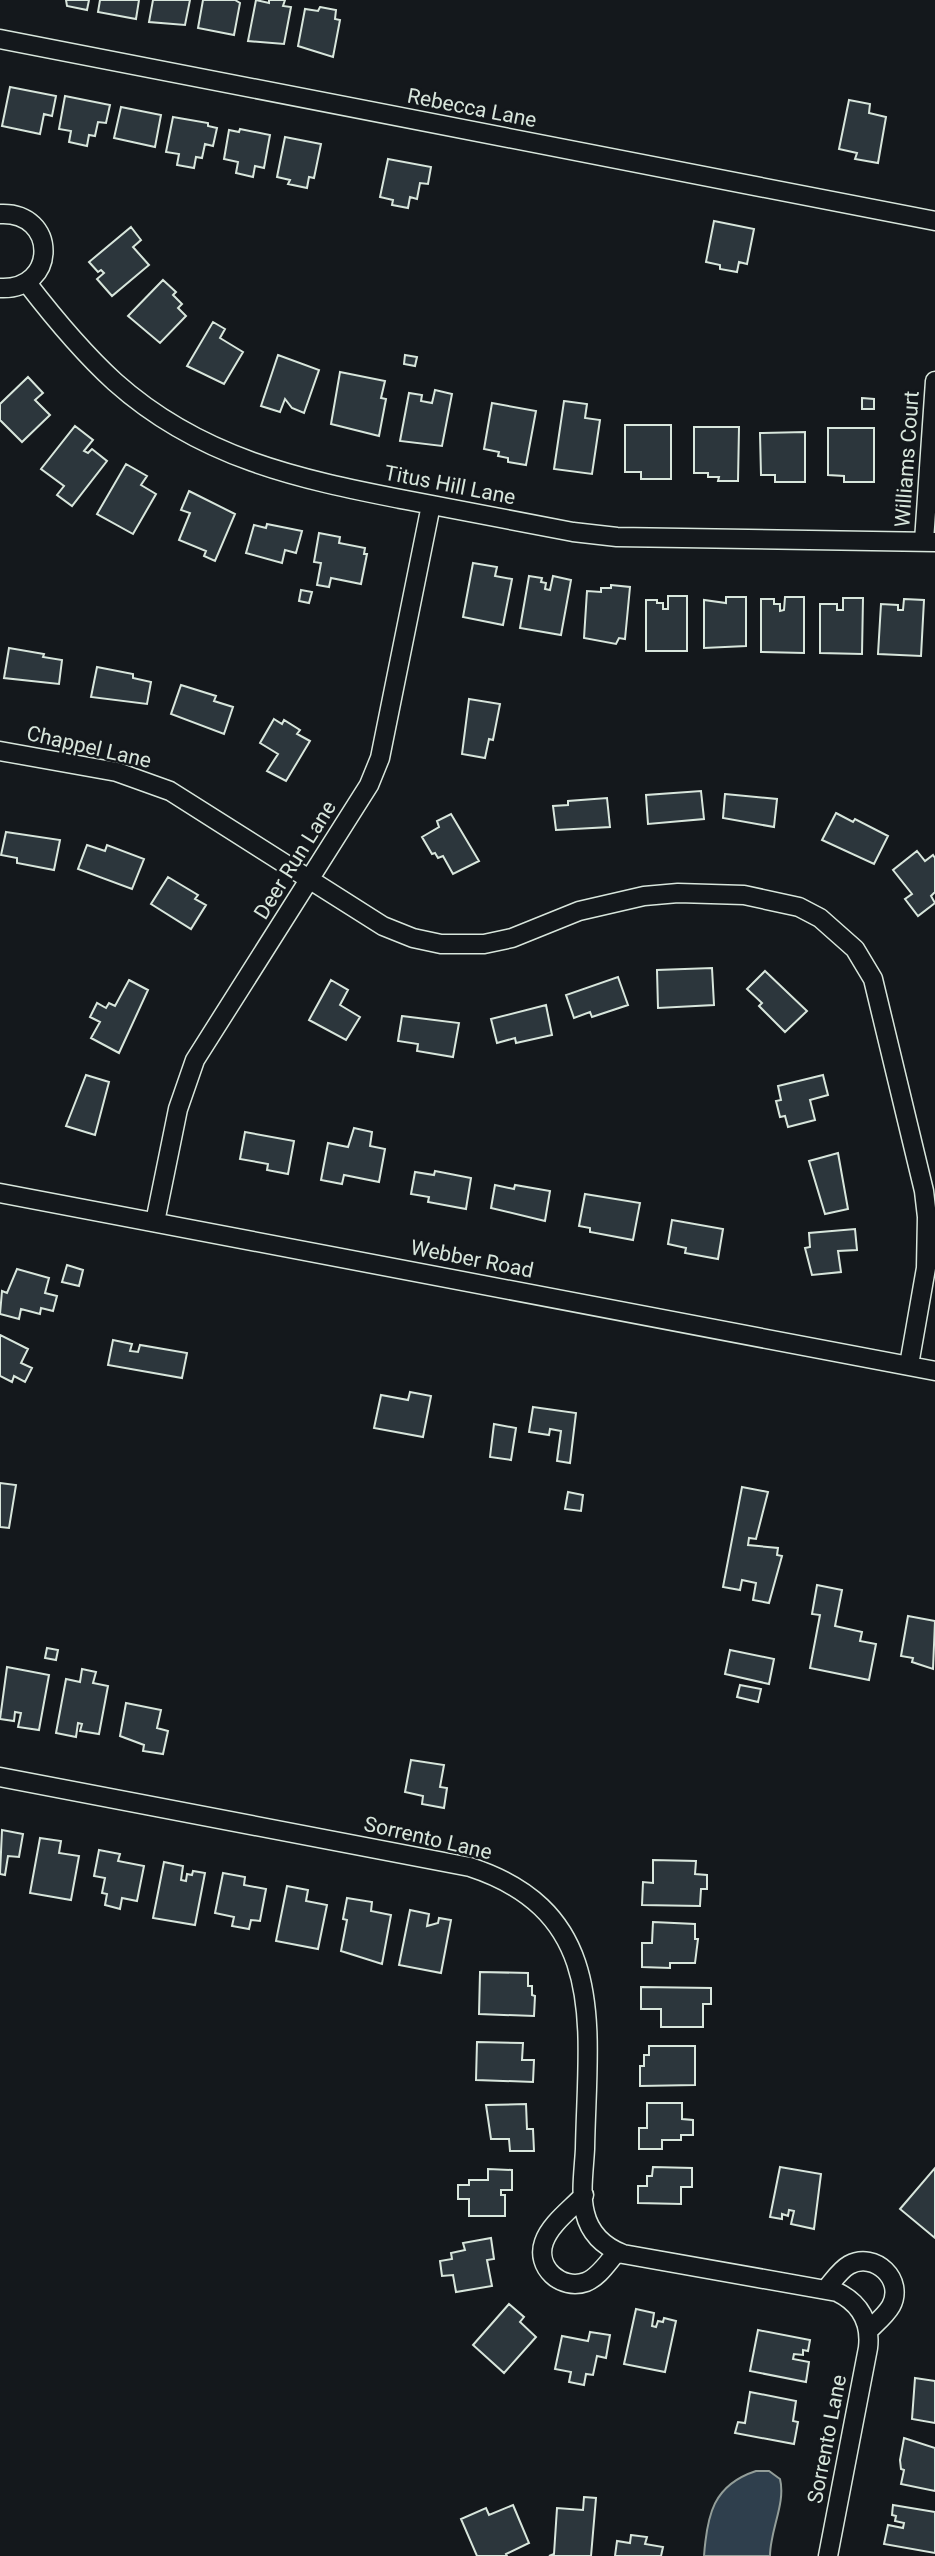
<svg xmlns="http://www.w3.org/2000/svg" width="935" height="2556" font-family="Roboto,sans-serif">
<rect width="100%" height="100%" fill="#14181c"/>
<!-- water -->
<path fill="#2f3f4d" stroke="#939e99" stroke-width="2" d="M756,2471H769L780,2479C786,2503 770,2530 770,2556H704C707,2515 713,2485 756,2471Z"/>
<!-- building -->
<path fill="#2c363c" stroke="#d8e6dc" stroke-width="2" d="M66,0H89L87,10L67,6Z
M100,0H139L136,19L98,12Z
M153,0H190L185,25L149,22Z
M203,0H235L240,3L234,35L198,28Z
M256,0L269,3V0H285L283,6L291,7L284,44L248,41Z
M320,7L336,10L335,19L340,20L333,57L298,46L305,9L318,11Z
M10,87L56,96L52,116L44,114L40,134L2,126Z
M65,96L110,105L106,123L98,122L95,136L89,135L87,146L69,142L71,131L59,129Z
M849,100L870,104L869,113L886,117L878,163L855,159L857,153L839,149Z
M121,107L161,115L155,147L114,138Z
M173,117L208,123V126L217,128L213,146L205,144L202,158L196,157L194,168L177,165L179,154L166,152Z
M240,129L270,135L264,168L255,166L253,177L236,173L238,162L224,159L229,130L239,132Z
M285,137L321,144L314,178L309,177L307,188L288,184L290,180L277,177Z
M388,159L431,167L428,184L420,183L417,199L410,197L408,208L392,205L393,200L380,197Z
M714,221L754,229L747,264L739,262L737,272L720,269V265L706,262Z
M131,227L141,240L133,247L149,265L112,296L97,279L104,273L101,270L98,272L89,262Z
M163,280L176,292L173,295L182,304L178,308L186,316L160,343L128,316Z
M213,322L225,329L220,338L243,352L224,384L187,366Z
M278,355L319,370L304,413L292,408L285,399L280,412L261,406Z
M405,355L417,357L415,366L404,364Z
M340,372L385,381L381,398L386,399L379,436L331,424Z
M28,377L43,393L35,400L50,415L22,442L0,420V404Z
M435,390L452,394L442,446L400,441L409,393L422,395L421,401L432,403Z
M862,398L874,399V409H862Z
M564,401L587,404L585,418L600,420L592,474L554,469Z
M492,403L536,411L526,465L508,462V458L498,456L499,452L484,449Z
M625,425H671V479H641V472H625Z
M75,426L93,440L84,451L88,453L92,449L107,461L72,506L57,495L64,486L41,469Z
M694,427H739L738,481H718L719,477H708V473H694Z
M828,428H874V482H844V476L828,475Z
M805,432V482H775V475H761L760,433Z
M126,464L147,476L141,485L156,494L133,534L97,514Z
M189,491L235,514L215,561L204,556L206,551L179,540L190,513L181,510Z
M267,524L302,531L296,553L285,550L282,563L246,553L254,525L266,528Z
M319,533L340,537L339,543L365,548L364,554H367L361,584L331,578L329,587L317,585L321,563L314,562Z
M473,563L497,567L495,576L512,579L503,625L463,617Z
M529,576L542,578L541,582L546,583L545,589L550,590L553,576L571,580L561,635L520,628Z
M611,585L630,587L625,639L619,638L616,644L584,638L587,591L601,592V588H611Z
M301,590L312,592L309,603L299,601Z
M668,596H687V651H646V600H657V603H663V609H668Z
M726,597H746V646L704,648V600L726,603Z
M785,597H804V653L761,652V599H774V604H780V611L784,610Z
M843,598H863L862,654L820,653V604H837V610H843Z
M904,599L924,600L921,656L878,654L881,604L898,605V610H903Z
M9,648L44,654L43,657L62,660L59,684L4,678Z
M97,667L133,674V678L151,682L147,704L91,697Z
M181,685L216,696L214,701L233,707L224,734L171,714Z
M469,699L500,704L493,740L489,739L485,758L462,754Z
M274,719L282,724L284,720L300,730L297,734L310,741L286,781L267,771L278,754L260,743Z
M701,791L704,819L648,824L646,795Z
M725,794L777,799L774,827L723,818Z
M607,798L610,827L556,830L553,806L568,805V801Z
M836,813L853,822L855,819L888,836L874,864L822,840Z
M451,814L479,861L453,874L443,856L438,858L435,853L432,854L422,837L439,827L437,821Z
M6,832L60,840L54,870L17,863V858L1,855Z
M87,845L105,851L107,845L144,859L132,889L78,869Z
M917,851L925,861L933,855L935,858V892L931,896L935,903L918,916L905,899L912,894L893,870Z
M168,877L198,895L195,899L206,905L191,929L151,904Z
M712,968L714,1005L658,1008L657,970Z
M765,971L807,1011L785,1032L759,1006L762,1003L747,989Z
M618,977L628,1005L592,1017L590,1012L574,1018L566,995Z
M129,980L148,990L119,1053L91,1038L100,1022L90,1017L97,1003L106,1008L109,1003L115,1006Z
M331,980L348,990L340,1005L360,1017L346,1040L309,1020Z
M546,1005L552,1035L516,1043L515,1038L497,1043L491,1019Z
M402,1016L459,1023L453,1057L417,1051L418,1044L398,1041Z
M86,1075L109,1082L95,1135L66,1126Z
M823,1075L828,1095L810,1100L815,1120L788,1127L785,1116L780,1117L776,1101L781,1100L778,1086Z
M354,1128L372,1132L370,1146L385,1149L379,1182L344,1175L342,1184L321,1180L328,1143L348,1147Z
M245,1132L294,1141L288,1174L267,1170L268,1164L240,1159Z
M838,1153L848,1209L825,1214L809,1161Z
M435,1171L471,1178L466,1209L428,1202L429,1197L411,1194L415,1172L434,1175Z
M495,1185L514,1189L515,1185L550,1191L545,1221L491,1208Z
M585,1194L640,1203L633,1240L590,1232V1228L579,1226Z
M672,1220L723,1229L718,1259L685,1253L686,1248L668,1244Z
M855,1229L857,1250L838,1251L841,1272L812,1275L805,1248L810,1247L809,1233Z
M67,1265L83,1270L79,1286L62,1282Z
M17,1269L49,1278L45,1293L57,1296L53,1311L41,1308L40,1314L21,1309L19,1319L0,1314L2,1291L7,1293Z
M0,1335L28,1349L21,1363L32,1368L25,1382L14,1376L12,1382L0,1376Z
M113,1340L132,1344L130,1351L138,1352L140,1345L187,1353L182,1378L108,1365Z
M410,1392L431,1396L423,1437L374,1428L381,1395L408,1400Z
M533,1407L576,1413L570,1463L557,1461L561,1431L550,1429L549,1435L529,1432Z
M494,1424L516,1428L511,1460L490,1457Z
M0,1483L16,1485L9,1528L0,1527Z
M742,1487L768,1492L756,1539L749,1538L748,1545L778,1548L777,1555L782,1556L769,1603L753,1600L756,1583L742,1580L740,1590L723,1587Z
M568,1492L583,1495L581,1511L565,1509Z
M817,1585L842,1590L835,1626L862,1632L860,1641L876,1644L869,1680L810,1668L820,1615L812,1614Z
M908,1616L935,1621L933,1669L912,1662L913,1658L901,1656Z
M47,1648L58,1650L56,1660L45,1658Z
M730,1650L774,1659L769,1684L725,1674Z
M7,1667L49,1675L39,1730L18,1727L21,1713L15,1712L14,1721L0,1719Z
M82,1669L96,1672L93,1683L108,1686L99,1734L80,1731L82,1724L78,1723L76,1737L56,1733L66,1679L80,1682Z
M740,1685L761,1689L758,1702L737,1697Z
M126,1703L161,1710L157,1728L168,1731L163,1754L143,1751L144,1745L120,1736Z
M411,1760L444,1765L440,1787L447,1788L444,1808L422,1804L423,1796L405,1792Z
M2,1830L23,1834L19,1857L8,1856L5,1875L0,1874Z
M40,1838L61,1841L59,1853L79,1856L71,1900L30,1893Z
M99,1850L120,1854L118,1861L144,1866L137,1901L122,1898L120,1909L105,1905L107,1894L102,1893L105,1878L94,1876Z
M653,1860L696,1861L695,1874L707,1875V1889H701L700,1906L642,1905L643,1882L653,1883Z
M164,1862L183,1866L181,1880L186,1881L187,1874L192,1875L193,1871L205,1873L195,1925L153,1918Z
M223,1873L245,1877L244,1885L266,1889L260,1921L251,1920L249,1929L232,1926L234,1917L215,1913Z
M287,1886L308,1890L306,1901L327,1905L318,1949L276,1941Z
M347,1898L372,1902L371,1911L391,1915L382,1964L341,1951L347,1920L343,1919Z
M410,1910L429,1914L427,1926L438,1923L439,1918L451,1920L441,1973L399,1965Z
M653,1922L695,1924V1939H698L695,1963H670V1968L642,1967V1943H652Z
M480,1972L528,1973V1986H532V1995L535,1996L534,2016L479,2014Z
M641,1987L711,1988V2004H703V2027H661V2009H641Z
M477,2042L523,2043L522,2060H534L533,2082L476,2080Z
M649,2046H695V2085L640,2086V2066H644V2055H649Z
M647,2103H682V2119L693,2120V2135H681V2140H662V2149H639V2128H647Z
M526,2104L527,2129H533L534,2151H510L509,2139H491L486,2105Z
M653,2167L692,2168V2187H681V2204L638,2203V2186H647V2176H652Z
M780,2167L821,2174L814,2229L791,2224L794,2211L789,2210L788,2216L782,2214V2219L770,2217Z
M935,2168V2238L900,2209Z
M488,2169L512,2170V2190H501V2195H505V2216H469V2199H458V2185H469V2180H488Z
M491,2238L494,2259L487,2260L492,2286L456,2292L453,2275L442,2276L440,2261L452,2259L451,2253L465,2250L463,2243Z
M509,2304L524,2317L520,2322L536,2337L504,2373L473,2345Z
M636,2309L654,2313L652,2326L656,2327L658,2321L663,2322L664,2318L676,2321L665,2372L624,2364Z
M758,2330L810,2340L808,2351L803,2350V2355L794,2354L793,2359L809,2362L806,2382L750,2371Z
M590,2332L610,2335L606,2358L597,2356L593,2375L586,2374L584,2385L569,2382L571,2372L555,2369L562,2336L588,2341Z
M915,2378L935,2381V2423L912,2419Z
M750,2392L796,2401L793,2421L798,2422L794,2444L735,2433L738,2422L745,2423Z
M904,2438L935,2448V2491L901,2484L904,2470L901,2469L900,2460Z
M584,2497L596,2498L591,2556H549L554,2554L557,2508L583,2510Z
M513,2505L529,2543L506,2554L507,2556H477L461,2519L486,2508L489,2515Z
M893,2505L935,2512V2553L884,2544L888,2525L903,2528L904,2523L895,2521L896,2516L892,2515Z
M631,2535L647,2537L645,2544L663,2547L661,2556H615L617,2541L630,2543Z"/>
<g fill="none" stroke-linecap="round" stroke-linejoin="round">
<!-- minor casing -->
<g stroke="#d8e6dc" stroke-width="21">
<path id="minor" d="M0,39L935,221
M0,214C58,211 58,291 0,288
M27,283C54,318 82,352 115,382C200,458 298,479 406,500C461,511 517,521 573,532L617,537L935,542
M924,541L935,381
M0,751L117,772L170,791L383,926L413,938L441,944H484L512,938L579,911L644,896L678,893L744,895L799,907L820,918L855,949L873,979L924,1191L927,1217L926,1268L909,1365
M0,1193L935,1371
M155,1222L178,1109L195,1060L369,785L380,758L431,505
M0,1777L470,1867C611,1913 587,2030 585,2149C584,2169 580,2194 585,2213C590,2234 605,2247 623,2254L837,2292C860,2303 871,2323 868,2348L828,2556
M584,2195C571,2209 550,2224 544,2242C535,2267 561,2291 586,2282C599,2277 608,2262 617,2252
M826,2289C833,2281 840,2270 849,2265C875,2251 905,2280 891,2306C886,2315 876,2323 868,2331"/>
</g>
<!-- minor -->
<use href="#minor" stroke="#14181c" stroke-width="18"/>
</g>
<g text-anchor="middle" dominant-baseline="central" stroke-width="5" stroke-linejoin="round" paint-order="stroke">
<!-- street labels -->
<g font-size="21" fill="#d8e6dc" stroke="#14181c">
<text transform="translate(472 108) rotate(11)">Rebecca Lane</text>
<text transform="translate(907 459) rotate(-86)">Williams Court</text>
<text transform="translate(450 485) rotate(11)">Titus Hill Lane</text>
<text transform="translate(89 747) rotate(13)">Chappel Lane</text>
<text transform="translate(295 860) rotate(-58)">Deer Run Lane</text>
<text transform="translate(472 1259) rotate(11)">Webber Road</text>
<text transform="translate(428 1838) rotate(13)">Sorrento Lane</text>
<text transform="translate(827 2439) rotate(-79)">Sorrento Lane</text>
</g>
</g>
</svg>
